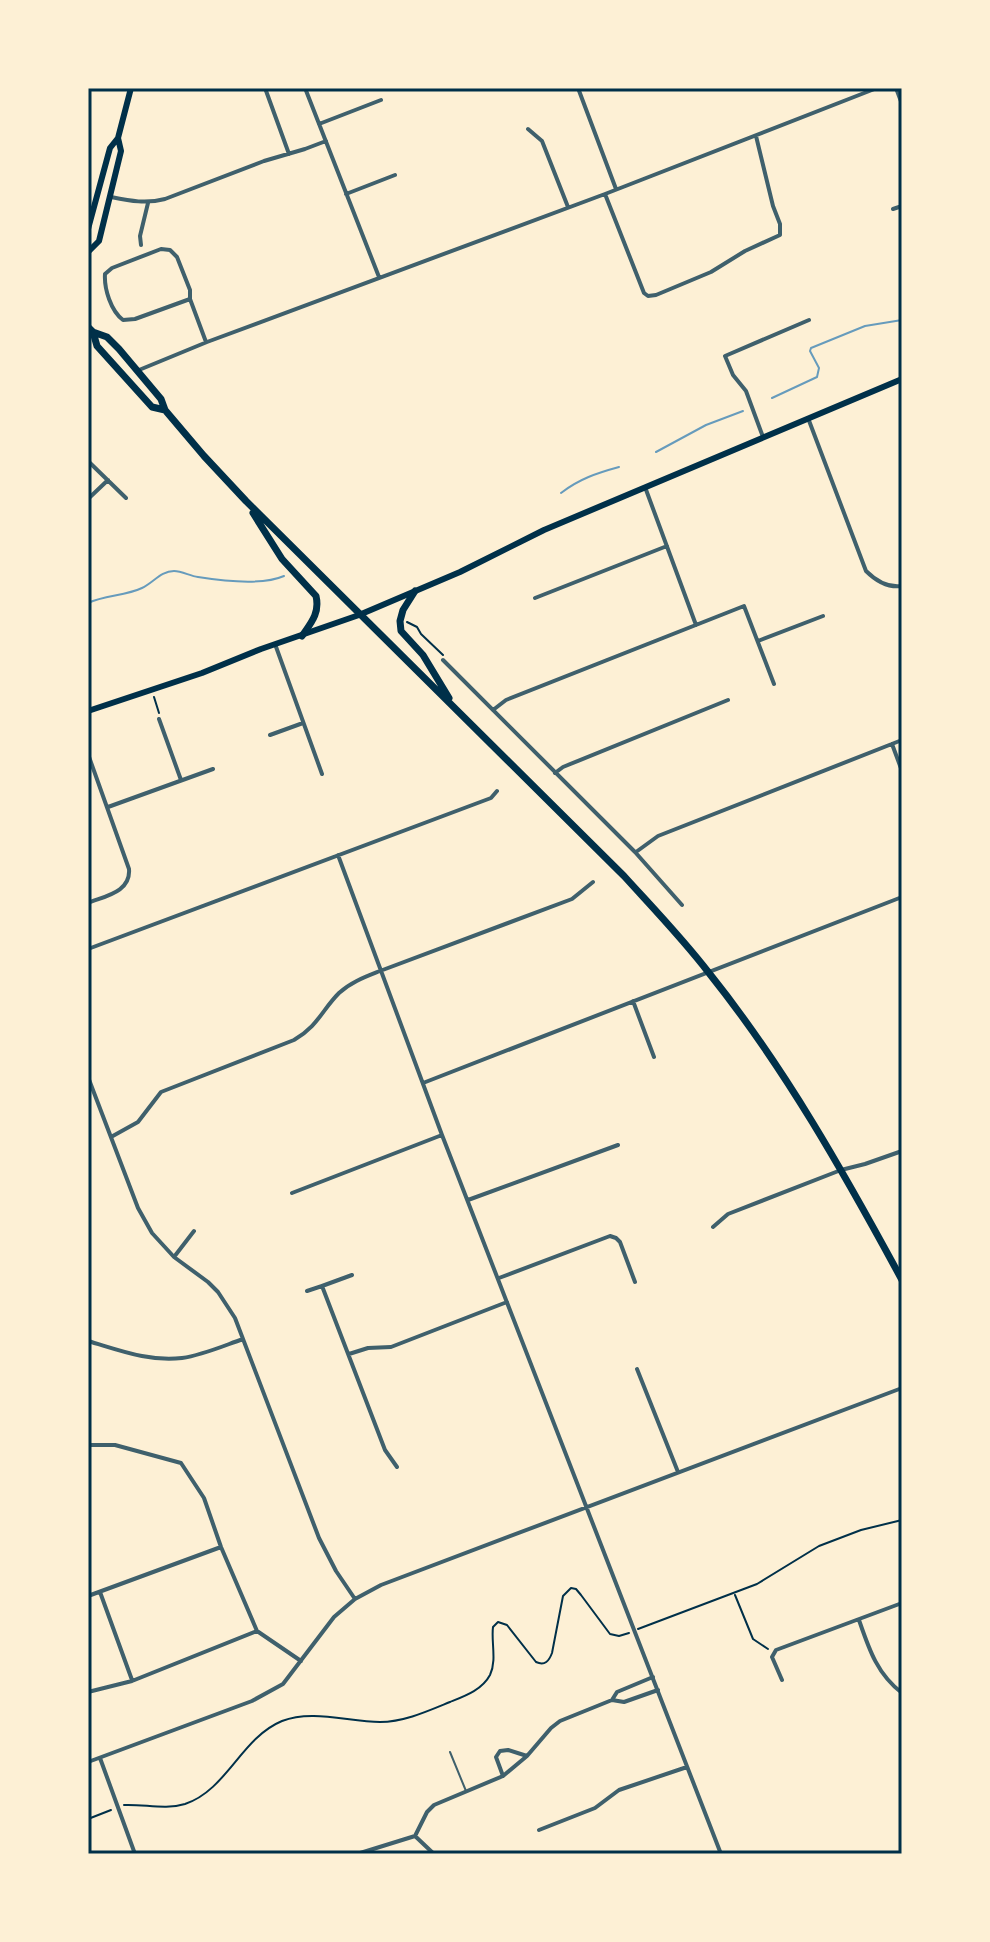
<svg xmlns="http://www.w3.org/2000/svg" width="990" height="1942" font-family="'PT Sans Narrow',sans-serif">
<rect width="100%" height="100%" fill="#fdf0d5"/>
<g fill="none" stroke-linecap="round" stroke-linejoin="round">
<!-- stream -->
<path stroke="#669bbc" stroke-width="2" d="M772,398L817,377L819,368L810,351L811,348L865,326L902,320
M656,452L706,425L743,411
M561,493C579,479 597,473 619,467
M88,603C105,595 125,596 142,588C153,583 161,571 174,571C182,571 190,576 198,577C223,581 261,586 284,576"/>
<!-- path -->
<path stroke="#003049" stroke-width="2" d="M407,622L417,627L421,634L443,655
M154,697L159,713
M735,1595L753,1639L768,1649
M638,1629L757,1584L819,1546L861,1530L902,1520
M124,1805C145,1804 165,1810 185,1804C227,1790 241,1738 282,1721C312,1709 349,1722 380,1722C404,1722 428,1711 450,1702C465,1696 482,1690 490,1675C497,1660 491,1642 493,1627L498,1622L507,1625L536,1662C545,1666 549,1661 552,1653L563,1596L571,1588L576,1589L581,1595L610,1634L619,1636L629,1633
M88,1819L111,1810"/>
<!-- service -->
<path stroke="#3f606c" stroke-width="2" d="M450,1752L466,1791"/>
<!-- minor -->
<path stroke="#3f606c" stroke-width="4" d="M265,88L289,154
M305,88L379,277
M578,88L616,189
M896,88L902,104
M319,124L381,100
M528,129L542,141L568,207
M346,194L395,175
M605,194L644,293L648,296L656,295L711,272L745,251L780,235V224L773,206L756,136
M111,197C131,201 146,204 165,199L264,161L305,149L326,141
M893,209L902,206
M141,245L140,236L148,203
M190,299L135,319L123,320C111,311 104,289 105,274L112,268L161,249L170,250L177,257L190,290V299L206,342
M139,370L207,342L605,194L877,88
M808,418L866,571C876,581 888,588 902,586
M763,437L746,391L733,375L725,356L809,320
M88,461L126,498
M645,487L696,625
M88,499L108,480
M535,598L667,546
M758,641L823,616
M275,644L322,774
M443,660L635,852L682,905
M493,710L506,700L744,606L774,684
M159,719L181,780
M270,735L303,723
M892,744L902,771
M88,754L129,869C131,892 105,896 88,903
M555,773L563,767L728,700
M108,807L213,769
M636,852L658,836L902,740
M338,855L442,1135L721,1854
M88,949L491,798L497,791
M633,1001L654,1057
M88,1077L138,1208L152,1233L174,1257L208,1282L218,1292L235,1318L319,1538L336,1571L355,1599
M423,1083L902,897
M111,1137L138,1122L161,1092L294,1040C318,1026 322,1010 339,993C351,982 365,977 380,971L572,899L593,882
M292,1193L442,1135
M468,1200L618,1145
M713,1227L728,1214L841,1170L865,1164L902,1151
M174,1257L194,1231
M352,1275L322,1286L385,1450L397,1467
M499,1278L610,1236L616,1238L620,1242L635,1282
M307,1291L322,1286
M88,1341C119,1350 149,1362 182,1358C203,1355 223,1346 243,1339
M349,1354L368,1348L391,1347L507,1302
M637,1369L678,1472
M88,1445H115L181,1463L204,1498L221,1547L257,1631L301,1661
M100,1592L132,1680
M88,1596L221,1547
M859,1620C869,1649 877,1674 902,1693
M653,1677L617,1692L612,1700L624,1702L658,1690
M782,1680L772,1657L776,1650L902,1603
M88,1692L132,1681L257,1631
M100,1758L135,1854
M88,1762L252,1701L283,1684L334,1617L355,1599L381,1585L902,1388
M503,1776L496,1757L500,1751L508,1750L527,1756
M539,1830L595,1808L619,1790L687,1767
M415,1836L427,1812L434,1805L503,1776L527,1756L551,1728L560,1721L612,1700
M357,1854L415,1836L434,1854"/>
<!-- secondary -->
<path stroke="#003049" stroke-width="6" d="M88,229L110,148L118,138L131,88
M88,252L99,241L121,151L118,138
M88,711L202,673L261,649L359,615L460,572L544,530L902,379"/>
<!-- primary -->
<path stroke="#003049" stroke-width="7" d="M88,327L93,332L107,337L119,349L161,399L165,410L204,456L246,501L624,876C653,908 683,939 709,973C785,1068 844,1173 902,1280
M93,332L97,346L152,407L165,410
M253,513L282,559L316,596C320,613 311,623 302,636
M415,591L403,610L400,621L401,631L423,655L449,698"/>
</g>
<!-- border -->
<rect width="990" height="1942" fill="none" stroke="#fdf0d5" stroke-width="180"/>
<rect x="90" y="90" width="810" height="1762" fill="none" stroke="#003049" stroke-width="3"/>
</svg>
